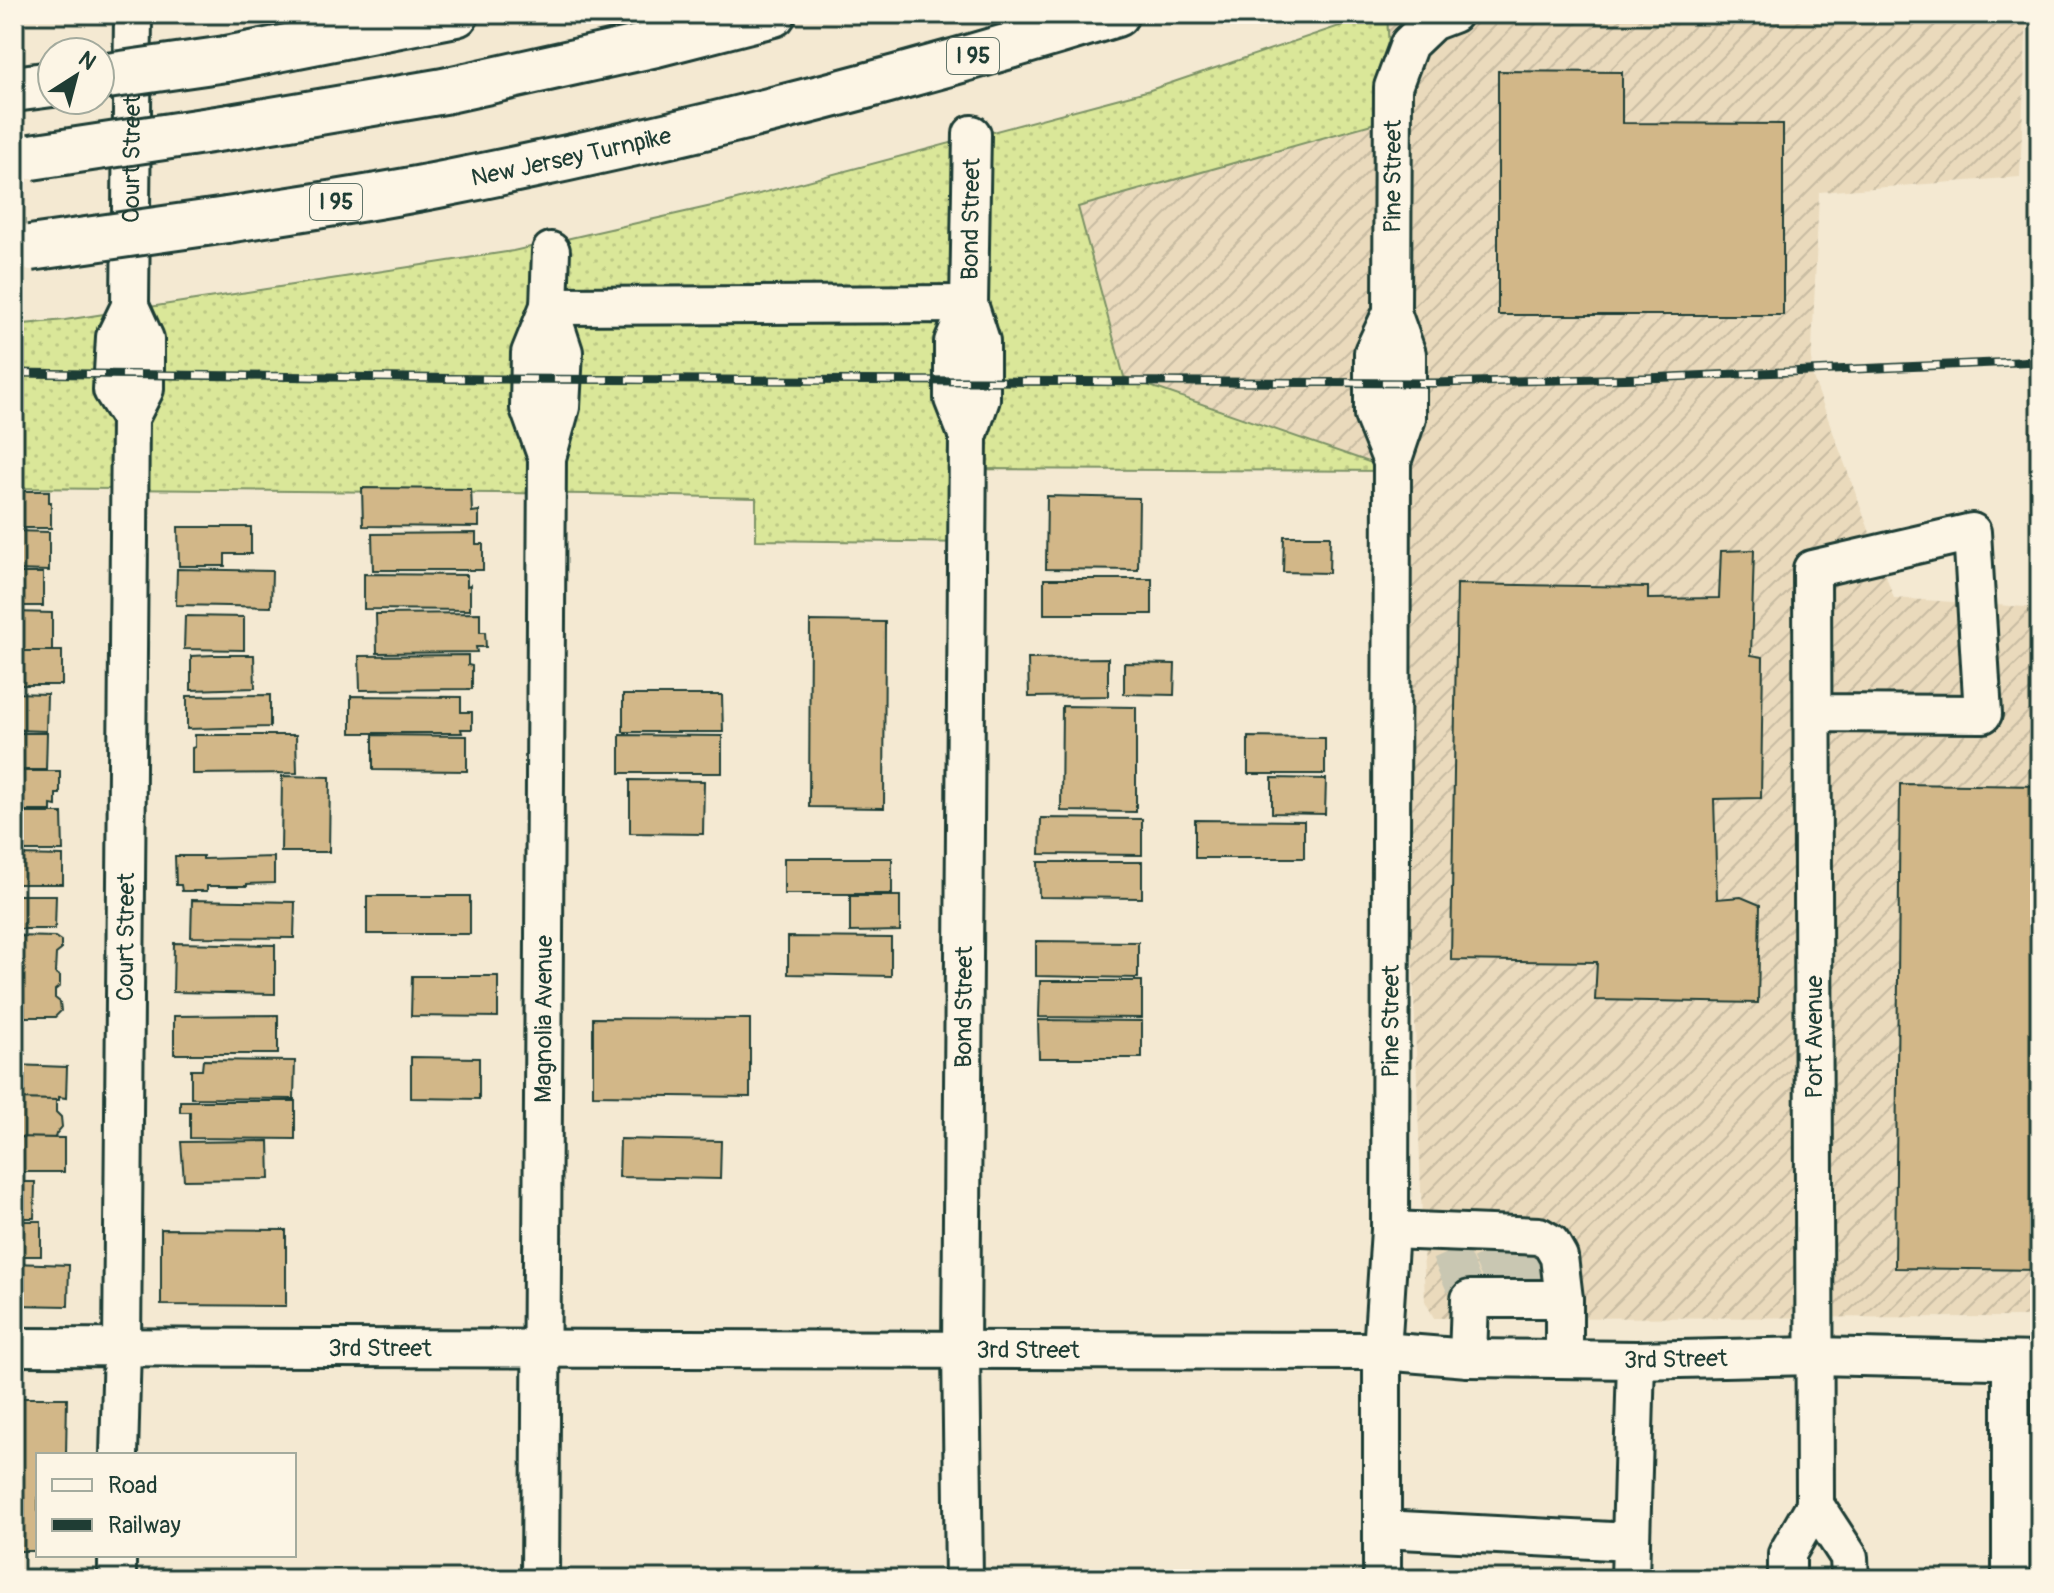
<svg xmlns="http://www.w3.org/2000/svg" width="2054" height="1593" font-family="Pangolin,sans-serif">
<defs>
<pattern id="industrial-furrows" width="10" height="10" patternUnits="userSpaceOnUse" patternTransform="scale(2)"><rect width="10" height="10" fill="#eadabc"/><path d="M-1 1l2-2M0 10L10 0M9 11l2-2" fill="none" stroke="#c8bca2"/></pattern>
<pattern id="grass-dots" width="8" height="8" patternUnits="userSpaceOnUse" patternTransform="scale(2)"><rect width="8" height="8" fill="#dae799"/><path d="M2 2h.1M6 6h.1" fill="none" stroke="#bbc784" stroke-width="1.8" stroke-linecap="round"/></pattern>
</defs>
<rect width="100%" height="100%" fill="#f4e9d2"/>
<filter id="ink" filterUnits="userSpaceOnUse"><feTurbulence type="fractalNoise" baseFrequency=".0125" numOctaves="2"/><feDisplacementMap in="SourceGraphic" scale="16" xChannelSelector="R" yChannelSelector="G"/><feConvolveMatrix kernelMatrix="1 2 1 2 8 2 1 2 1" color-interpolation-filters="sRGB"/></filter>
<g filter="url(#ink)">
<!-- industrial -->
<path fill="url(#industrial-furrows)" d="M1387,14H2027L2020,177L1819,192L1811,372L1894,598L2040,608V1317L1434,1318L1425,1301L1395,472L1124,377L1078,206L1393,118Z"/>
<!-- grass -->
<path fill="url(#grass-dots)" stroke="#7c9266" stroke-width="2" d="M1375,14H1387L1393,118L1078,207L1124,377L1395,471L975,469L974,543L756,540V498L588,494L14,488V325L65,320L513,251L725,203L1150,90Z"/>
<!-- building -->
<path fill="#d2b788" stroke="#1f3d34" stroke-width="2" d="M1498,71L1622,72V123L1783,124V315H1498Z
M362,488L471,489L472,512L479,511V527L363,526Z
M14,491H49V502H51V528H14Z
M1047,496L1139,498L1138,570L1046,569Z
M178,527H251V554H225V566H179Z
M14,531L49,532V571L14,570Z
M476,533V544H483V570H373L372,534Z
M1284,536H1330L1329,573L1283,572Z
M1754,550L1751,655L1763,657L1761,798L1714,799L1717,899L1741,897L1760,905L1758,1003L1595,1000L1597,962L1451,960L1457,584L1648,587V599L1719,598L1721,551Z
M177,569L272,571L271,607L176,605Z
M14,573H43V606H14Z
M364,574L467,575V586L470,585V610L364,609Z
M1044,579H1152V614H1044Z
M14,612L52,613V651H14Z
M480,613V632H485L486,647H476L477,652L377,653L376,614Z
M185,616L244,617V650L184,649Z
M810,621L885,622L884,808L809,807Z
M14,651H62V685H14Z
M214,655H254L255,688L191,690V656Z
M468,655V665L472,666V689L360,690L359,656Z
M1108,658V696L1029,697L1028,659Z
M1124,663L1175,664L1174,695L1124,694Z
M14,693L47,694L46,731L14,730Z
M270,695V727L187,729V696Z
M623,695H722L723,732H623Z
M351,696L461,697V712H472V729H461L462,733H351Z
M1062,706L1136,707V812L1061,811Z
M14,733H47L46,770H14Z
M195,735H296L297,773L192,774V748L195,747Z
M373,735L467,736V771L373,770Z
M620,735L722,736V773H620Z
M1248,737L1325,738V774H1248Z
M14,771H60V794H56V806L51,805V811H14Z
M282,776L330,777L329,852H281Z
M1272,778L1326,779L1325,814L1272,813Z
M630,780L704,781L703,834L630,833Z
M1900,784L2040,786V1270L1895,1268Z
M14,813H62L63,851H14Z
M1041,818L1142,819V855L1040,854Z
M1195,820L1304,821V858H1195Z
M16,855L63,856V884H15Z
M175,856H203V859L274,857V883L247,884V886H207V891H182L181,885H176Z
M784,858H892V894H784Z
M1038,862H1142V898L1039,897Z
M14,895H56L55,929H14Z
M367,896H470V934H367Z
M850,896H900V931L850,932Z
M192,900L295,902L294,938L191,937Z
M14,936L55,937L61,941V950L56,954L55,973L60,976V986L55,990V998L60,1002L61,1011L55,1017H14Z
M788,937L891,938V976L788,974Z
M1036,941L1138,942V978L1036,976Z
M174,943L275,945V994L173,992Z
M412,976H498V1017L411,1016Z
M1040,981H1142V1018L1039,1017Z
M278,1015V1054H174V1016Z
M593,1018L750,1019V1097L593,1095Z
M1038,1020L1142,1021V1058H1039Z
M411,1057L479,1058V1099L411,1098Z
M203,1060L295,1061L294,1099L191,1098V1070H202Z
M14,1065L67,1067L66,1098L59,1097V1100L19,1099V1087H14Z
M14,1099L56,1100V1112L61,1117L62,1127L56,1134L55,1138L14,1137Z
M180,1101H295V1139L190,1138V1112H180Z
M14,1137L64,1138V1172H14Z
M620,1139L721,1141L720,1179L619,1177Z
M269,1141L270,1179L184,1180L181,1142Z
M14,1182H35L34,1218H14Z
M14,1221H41V1256H14Z
M161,1229L286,1230V1306L161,1305Z
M14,1263L69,1265L68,1306L14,1305Z
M21,1398H67L66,1455H38V1551H14V1401H16L17,1440H21Z"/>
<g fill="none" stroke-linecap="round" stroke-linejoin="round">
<!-- minor-tunnel -->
<path stroke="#c9c7b2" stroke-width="36" stroke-dasharray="36 18" stroke-linecap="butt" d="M1489,1251L1507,1289
M1449,1252L1466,1290
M1517,1253L1535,1290"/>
<!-- minor casing -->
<g stroke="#1f3d34" stroke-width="42">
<g id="minor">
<path d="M549,306L969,304"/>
<path id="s1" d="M130,418L112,390L115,337L130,306L133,14"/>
<path d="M968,437L953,399V342L969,304"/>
<path d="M547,458L529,408L530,353L549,306L551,251"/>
<path d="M1392,462L1373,415V352L1392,312"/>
<path d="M1390,1230L1539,1236L1551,1243L1559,1257L1564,1299"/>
<path id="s2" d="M14,1347L1382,1351L1468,1358L1636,1360L1814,1356L2040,1361"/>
<path d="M1468,1358L1470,1299H1564V1359"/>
<path d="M2011,1361V1579"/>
<path id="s3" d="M119,1455L122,1347L130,418L145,389V339L130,306"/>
<path d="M1815,1505L1849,1557L1850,1579"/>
<path d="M1382,1529L1631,1542"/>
<path d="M117,1579V1555"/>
<path id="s4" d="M540,1579L547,458L561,407L564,352L549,306"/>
<path id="s5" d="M964,1579L961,1349L968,437L981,399V341L969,304L972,134"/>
<path id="s6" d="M1382,1579V1351L1390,1230L1392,462L1407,418V354L1392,312L1393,87L1409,44L1432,22L1453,14"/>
<path d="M1630,1579L1636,1360"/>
<path d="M1787,1579V1554L1815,1505L1812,569L1972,532L1983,714L1813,713"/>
</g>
</g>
<!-- highway casing -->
<g stroke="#1f3d34" stroke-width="50">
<g id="highway">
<path d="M226,59L456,14"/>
<path d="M14,89L52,84"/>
<path d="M230,127L444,91L656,44L773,14"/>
<path id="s7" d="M227,220C301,208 375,198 448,183C673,138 897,82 1116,14"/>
</g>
</g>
<!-- minor -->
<use href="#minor" stroke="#fcf5e5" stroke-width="36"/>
<!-- highway -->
<use href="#highway" stroke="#fcf5e5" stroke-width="44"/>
<!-- rail casing -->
<g stroke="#1f3d34" stroke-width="9">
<path id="rail" d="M14,373L495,379L1434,383L1646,378L2040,361"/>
</g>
<!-- rail -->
<use href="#rail" stroke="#fcf5e5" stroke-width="6" stroke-dasharray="18" stroke-linecap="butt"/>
<!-- highway-bridge casing -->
<g stroke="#1f3d34" stroke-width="50" stroke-linecap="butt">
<path id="highway-bridge" d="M100,77L226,59
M31,157L230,127
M30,248L227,220"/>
</g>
<!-- highway-bridge -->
<use href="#highway-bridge" stroke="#fcf5e5" stroke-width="44"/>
</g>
</g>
<g text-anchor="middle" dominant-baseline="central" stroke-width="7" stroke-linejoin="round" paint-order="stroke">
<!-- shield labels -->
<g fill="#fcf5e5" stroke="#617469" stroke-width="2">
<rect x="947" y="38" width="52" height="36" rx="6"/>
<rect x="310" y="184" width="52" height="36" rx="6"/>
</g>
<g font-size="22" font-weight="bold" fill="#1f3d34">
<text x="973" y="56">I 95</text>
<text x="336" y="202">I 95</text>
</g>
<!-- street labels -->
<g font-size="24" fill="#1f3d34" stroke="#fcf5e5">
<text stroke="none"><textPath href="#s7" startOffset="350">New Jersey Turnpike</textPath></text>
<text stroke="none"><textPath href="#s1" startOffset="268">Court Street</textPath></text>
<text stroke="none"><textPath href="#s6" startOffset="1408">Pine Street</textPath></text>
<text stroke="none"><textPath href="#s5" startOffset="1364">Bond Street</textPath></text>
<text stroke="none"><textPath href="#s3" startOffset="518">Court Street</textPath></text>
<text stroke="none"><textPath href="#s5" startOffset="572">Bond Street</textPath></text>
<text stroke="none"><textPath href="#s4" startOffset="560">Magnolia Avenue</textPath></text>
<text stroke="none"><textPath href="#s6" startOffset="558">Pine Street</textPath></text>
<text transform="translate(1814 1037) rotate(-90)">Port Avenue</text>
<text stroke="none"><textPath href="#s2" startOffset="366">3rd Street</textPath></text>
<text stroke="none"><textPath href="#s2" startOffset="1014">3rd Street</textPath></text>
<text stroke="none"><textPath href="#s2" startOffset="1662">3rd Street</textPath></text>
</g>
</g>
<!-- margin -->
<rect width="2054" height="1593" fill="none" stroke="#fcf5e5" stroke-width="48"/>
<rect x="24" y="24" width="2006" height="1545" fill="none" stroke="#1f3d34" stroke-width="3" filter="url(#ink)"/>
<!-- legend -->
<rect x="36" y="1453" width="260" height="104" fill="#fcf5e5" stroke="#a4ab9e" stroke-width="2"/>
<rect x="52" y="1479" width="40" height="12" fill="#fcf5e5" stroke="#a4ab9e" stroke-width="2"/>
<text x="108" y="1493" font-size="24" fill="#1f3d34">Road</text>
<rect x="52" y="1519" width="40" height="12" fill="#1f3d34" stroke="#a4ab9e" stroke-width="2"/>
<text x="108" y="1533" font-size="24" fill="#1f3d34">Railway</text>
<!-- north arrow -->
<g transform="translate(76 76) rotate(36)"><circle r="38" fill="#fcf5e5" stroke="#a4ab9e" stroke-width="2"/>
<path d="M0-6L14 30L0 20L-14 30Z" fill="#1f3d34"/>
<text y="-12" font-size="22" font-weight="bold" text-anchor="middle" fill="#1f3d34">N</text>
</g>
</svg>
